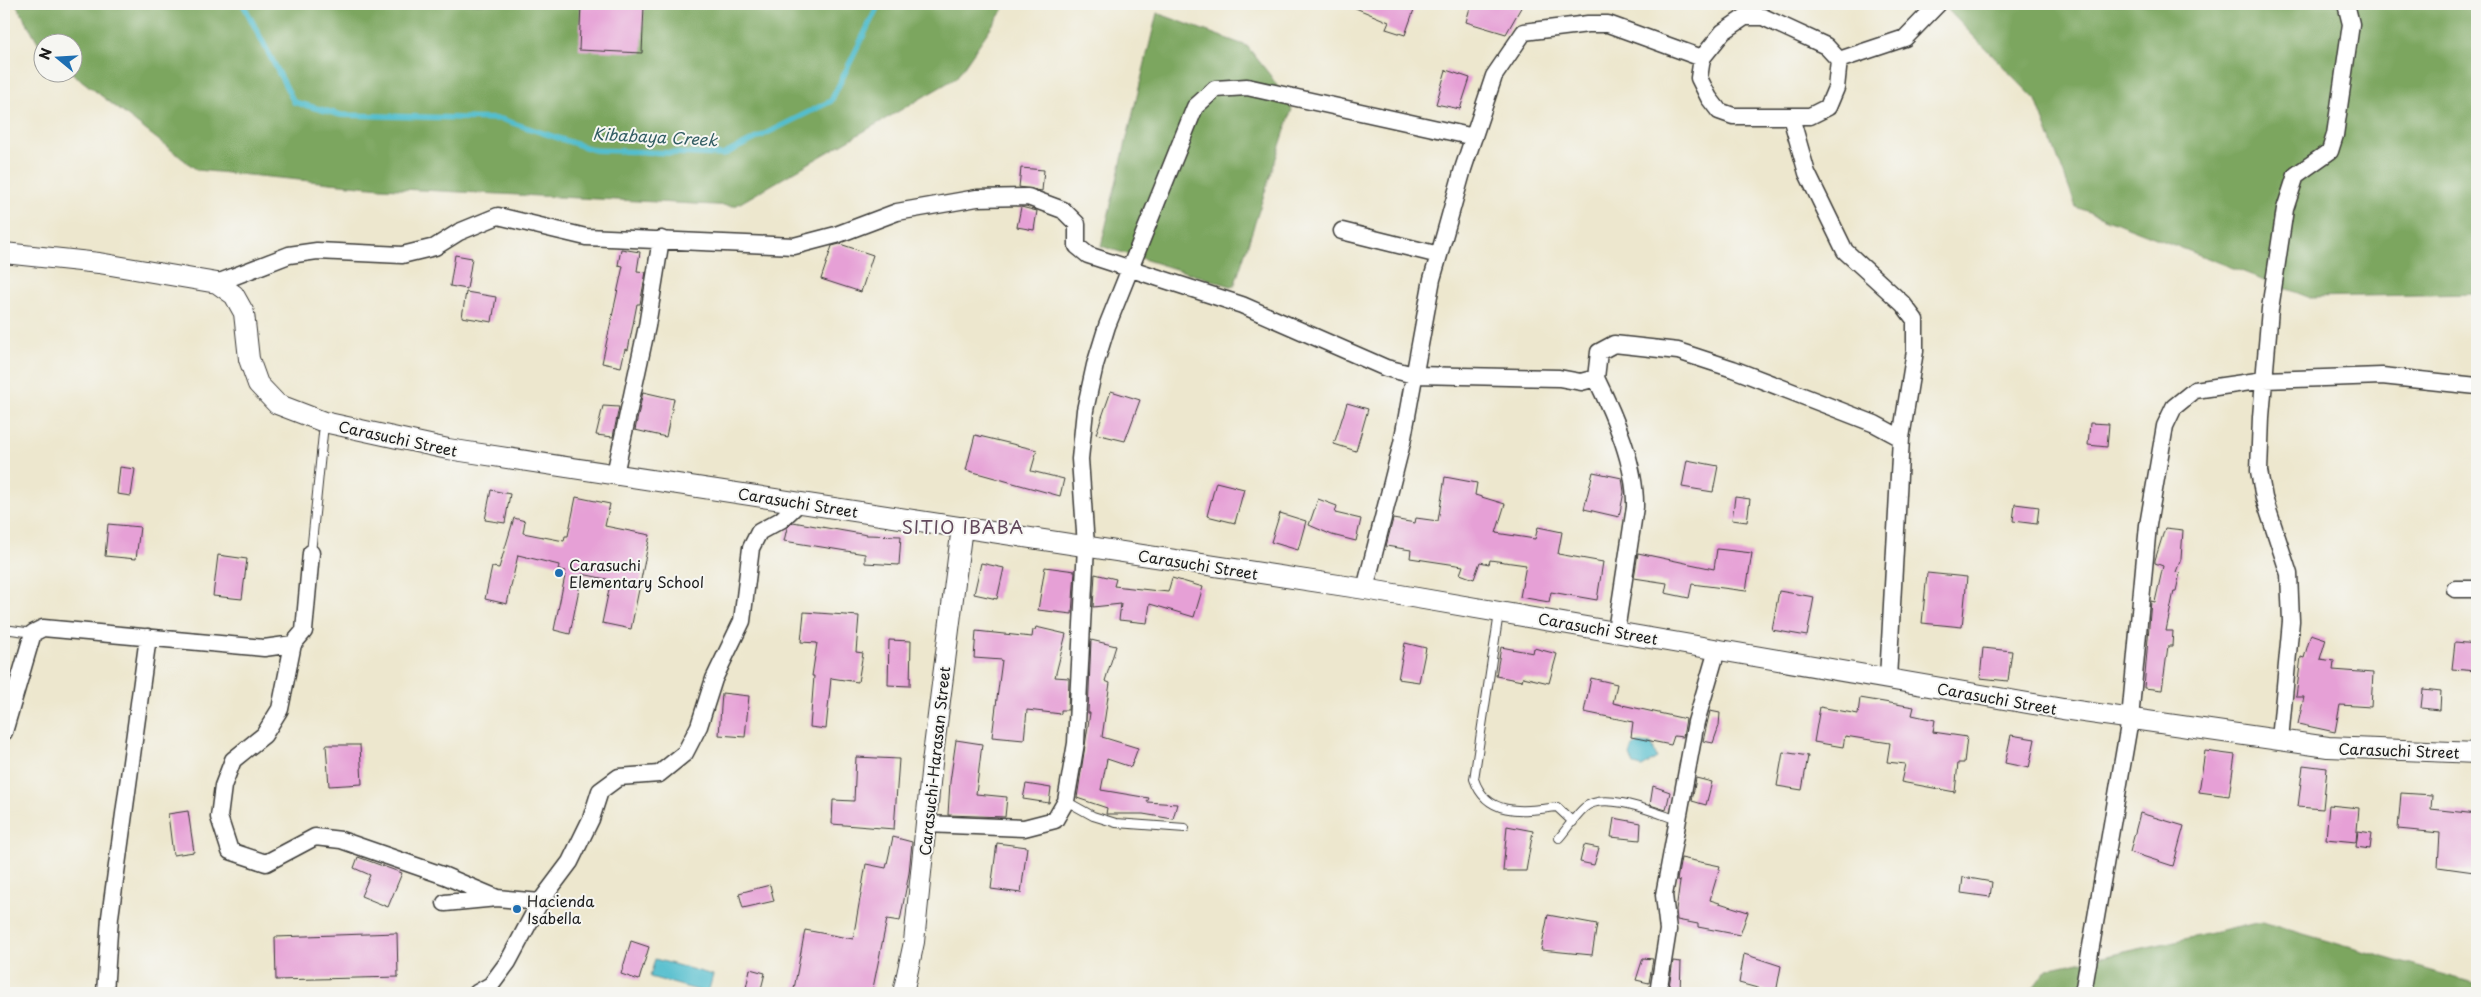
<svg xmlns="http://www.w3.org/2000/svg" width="2481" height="997" font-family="'Playpen Sans',sans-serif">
<rect width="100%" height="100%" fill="#f6f6f2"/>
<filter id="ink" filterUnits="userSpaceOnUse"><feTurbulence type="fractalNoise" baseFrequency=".02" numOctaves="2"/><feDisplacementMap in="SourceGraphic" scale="10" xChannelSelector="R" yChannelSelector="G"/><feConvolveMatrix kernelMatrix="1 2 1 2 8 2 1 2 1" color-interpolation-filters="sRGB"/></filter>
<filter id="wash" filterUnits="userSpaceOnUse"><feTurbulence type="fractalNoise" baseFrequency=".0096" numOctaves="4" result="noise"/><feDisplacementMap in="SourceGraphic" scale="20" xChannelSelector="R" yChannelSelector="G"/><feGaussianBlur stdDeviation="1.12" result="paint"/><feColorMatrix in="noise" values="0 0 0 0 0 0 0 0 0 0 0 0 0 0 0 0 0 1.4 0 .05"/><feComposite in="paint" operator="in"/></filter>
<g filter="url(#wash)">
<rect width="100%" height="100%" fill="#ede7ce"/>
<!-- forest -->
<path fill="#7ca65f" stroke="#4c613e" d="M16,4H1007L956,78L735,206L381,188L197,170L72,73V42H42V49Z
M1942,4H2477V294L2308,297L2076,207L2036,100Z
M1157,13L1247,46L1270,75L1292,109L1234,287L1101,246Z
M2262,922L2477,984V993H2029L2047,969Z"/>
<!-- water -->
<path fill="#53bece" stroke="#386d75" d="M1639,743L1652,744L1657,758L1642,767L1634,765L1630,755L1633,746Z
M655,959L713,975L708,993L650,977Z"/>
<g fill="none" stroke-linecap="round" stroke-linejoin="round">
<!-- stream -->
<path stroke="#53bece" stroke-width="5.5" d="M243,4L294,102L341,115L501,119L594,150L723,155L831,101L879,4"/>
</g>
<g id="blocks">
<!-- building -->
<path fill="#e6a0d6" d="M581,4L644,6L642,53L579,50Z
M1346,4H1416L1405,35L1386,29L1389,22Z
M1471,4H1523L1506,34L1466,22Z
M1446,70L1470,78L1460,109L1436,104Z
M1021,168L1044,170L1042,191L1019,187Z
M1021,207L1037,211L1034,230L1017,227Z
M840,244L873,255L861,292L821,279L832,246Z
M621,249L640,252L637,271L646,272L640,304H637L628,350L625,349L621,367L602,363L623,266L618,265Z
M455,255L472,258L467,289L450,286Z
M466,292L496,297L492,322L462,317Z
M1111,391L1140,400L1125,441L1096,434Z
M643,392L674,399L666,437L635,430Z
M1347,403L1368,409L1356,451L1334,444Z
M603,406L619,407L613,437L596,435Z
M2090,423L2109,424L2107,447L2088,445Z
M975,435L1037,450L1031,471L1064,479L1060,496L966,470Z
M1687,460L1718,466L1713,492L1682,487Z
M120,467L135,469L131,496L117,494Z
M1593,472L1622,478L1624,492L1619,517L1584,509Z
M1445,477L1477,483L1475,495L1505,504L1496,533L1535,539L1538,527L1562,532L1558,554L1603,562L1597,600L1551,592L1549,602L1520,597L1526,565L1490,560L1489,564L1480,562L1474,579L1460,574L1463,566L1410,558L1411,550L1386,546L1393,519L1415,523L1416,518L1438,521Z
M1216,482L1244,489L1235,523L1207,516Z
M491,490L510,494L505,523L485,520Z
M576,497L610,504L605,526L650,535L631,629L602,623L611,580L582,574L570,634L554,630L566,571L558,570L559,565L518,555L507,604L485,599L492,567L499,568L514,518L525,521L523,533L564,541L565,536H568Z
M1735,497L1750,499L1747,522L1732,520Z
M1318,499L1337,506L1335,513L1361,519L1356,541L1332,535L1309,525Z
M2015,504L2039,507L2037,524L2013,521Z
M1280,513L1306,521L1298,550L1271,542Z
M793,522L867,535L901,536L899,565L865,563V554L784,541L787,528Z
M108,524L140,527L136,559L105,556Z
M2165,528L2183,530L2181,559L2176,572L2180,573L2176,591H2174L2166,631H2173L2172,646H2168L2162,690L2144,688L2151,601L2155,602L2163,566L2155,563V560Z
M1717,549L1752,553L1746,591L1692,584L1689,598L1665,593L1667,583L1634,578L1638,553L1714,569Z
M218,555L247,559L242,599L213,596Z
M981,563L1004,568L997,599L974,594Z
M1045,567L1075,571L1072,614L1038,610Z
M1927,573L1967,577L1962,627L1922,623Z
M1095,574L1116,579L1114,586L1168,592L1172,578L1203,587L1194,617L1150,604L1147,623L1119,620L1121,604L1093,607Z
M1779,591L1814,597L1807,636L1772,630Z
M804,612L859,616L856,652L863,653L858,682L831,678L826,729L810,727L814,676H812L817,643L801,642Z
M1036,627L1066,634L1055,677L1069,678L1068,710H1061V714L1027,710L1024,740L992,737L1002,660L974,658L976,631L1032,637L1033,630H1035Z
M2311,634L2326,639L2320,659L2334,661L2333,670L2373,673L2371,707L2340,705L2335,732L2298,724L2304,697H2296L2301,657L2304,658Z
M889,640L911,641L910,686L888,685Z
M1091,640L1116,646L1105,681L1110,683L1102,737L1138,748L1131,767L1107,759L1101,790L1149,798L1147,802L1177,804L1173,819L1143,814H1106L1107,808L1077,798L1090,713H1088Z
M2455,642L2477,644V671L2452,669Z
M1405,643L1426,648L1419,682L1398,679Z
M1501,647L1533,653L1534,648L1557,654L1549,683L1523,677L1522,681L1496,676Z
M1983,648L2012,651L2008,681L1980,678Z
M1591,678L1617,684L1613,703L1686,719L1683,737L1674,736L1671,745L1631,737L1633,722L1584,712Z
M2423,689L2441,691L2440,710L2421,708Z
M722,693L749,696L745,737L719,735Z
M1860,698L1914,707L1912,715L1935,720L1933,732L1967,737L1964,763H1958L1955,792L1901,782L1905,764L1887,762L1890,743L1845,736L1843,747L1814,742L1820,707L1858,714Z
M1710,711L1720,713L1719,726L1713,743L1703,741Z
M2011,735L2035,739L2029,768L2005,763Z
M956,740L982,744L976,794L1007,797L1005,817L948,815L950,782Z
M326,745H360L362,784L329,786Z
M2205,751L2235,755L2229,796L2199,792Z
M1783,752L1808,756L1802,790L1777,786Z
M856,757L899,759L894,829L832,824L833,800L854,801Z
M2303,765L2327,768L2323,809L2298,807Z
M1696,778L1712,782L1706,805L1692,801Z
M1026,784L1051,788L1049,803L1023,799Z
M1653,786L1670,792L1666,810L1650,805Z
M2401,793L2432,795L2431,809L2477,814V856L2474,872L2438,867L2440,833L2398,829Z
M2329,805L2359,808L2356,842L2326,839Z
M188,811L194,852L173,855L168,814Z
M2140,813L2184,826L2173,866L2130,852Z
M1614,818L1641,823L1640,840L1611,837Z
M1507,826L1533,831L1526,871H1503Z
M2358,831L2372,833L2370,849L2356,847Z
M893,837L912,842L909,873L900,921L887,919L872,993H816L794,989L805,930L853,939L866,864L886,868Z
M997,843L1027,847L1021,893L991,889Z
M1584,845L1599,848L1594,865L1580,862Z
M358,857L402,873L388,907L361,896L370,875L354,868Z
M1681,858L1720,866L1710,900L1748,912L1740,935L1698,927V924L1677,920L1676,910L1680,881L1677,880Z
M1963,877L1992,882L1990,897L1961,893Z
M770,885L774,901L743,908L739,893Z
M1548,915L1597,924L1592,955L1541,950Z
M397,933L398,977L276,980L275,937Z
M631,941L649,947L639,980L621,974Z
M1744,954L1781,966L1776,993L1739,983Z
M1643,958L1653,959L1649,983L1636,980Z
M1673,961L1681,962L1680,993H1668Z
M750,969L765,973L760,993H745Z"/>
</g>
</g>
<g filter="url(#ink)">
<use href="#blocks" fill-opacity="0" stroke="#3b3a37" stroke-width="1"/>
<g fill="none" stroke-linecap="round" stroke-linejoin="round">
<!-- service casing -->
<g stroke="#3b3a37" stroke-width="10">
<path id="service" d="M311,553L324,424
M1499,613L1474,779C1487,818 1525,811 1557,807L1573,822
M4,629L33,633
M1066,801L1093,816L1116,823L1185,828
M1559,838C1567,829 1575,816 1584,808C1604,790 1656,813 1678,820"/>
</g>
<!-- minor casing -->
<g stroke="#3b3a37" stroke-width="19">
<path id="minor" d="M1745,17H1763L1826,46L1839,60L1836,88L1828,107L1810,116H1733L1719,111L1709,98L1699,78L1702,58L1723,32Z
M1839,60L1905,38L1938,4
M1791,117L1807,173L1845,251L1903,304L1915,320V351L1901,438L1888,679
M1342,231L1439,255
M217,283L289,255L317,251L402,255L435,247L459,232L498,216L586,237L794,246L836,235L897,212L977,198L1028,197L1063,210L1077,224V246L1088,255L1242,305L1386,368L1414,375L1559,378L1581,382L1596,378L1599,352L1614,344L1678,351L1733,369L1826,405L1875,424L1901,438
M1596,378C1614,415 1636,465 1635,507L1616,631
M615,474L647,326L661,239
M1365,589L1402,443L1432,279L1439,255L1463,169L1494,76L1524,32L1588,24H1608L1702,58
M2455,589H2477
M293,644L280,709L264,735L233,760L223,786L219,817L230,851L266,863L315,837L341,840L445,876L497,898
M4,732L33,633L43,628L264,648L293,644L304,631L311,553
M2280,740L2291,621L2289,574L2264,498L2259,471L2261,417L2270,309L2285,209L2296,175L2330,151L2335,135L2351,24L2346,4
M926,824L1024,828L1055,820L1066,801L1076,743L1086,546L1080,459L1085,410L1095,365L1107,326L1195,107L1215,89L1247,87L1474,137
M445,903L497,898L540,902
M105,993L110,917L148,637
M477,993L491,985L508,962L540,902L570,862L591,819L600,791L619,777L659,774L685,753L699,726L714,679L742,621L751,548L759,532L781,520L799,503
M1658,993L1668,930L1664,895L1696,722L1717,650
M2083,993L2130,719L2148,525L2165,426L2174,407L2195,390L2264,380L2382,376L2477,386"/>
</g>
<!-- tertiary casing -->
<g stroke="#3b3a37" stroke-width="22">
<path id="tertiary" d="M4,253L99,263L217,283L234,295L244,313L249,359L258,384L277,404L324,422L448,449L1365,589L2063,709L2328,747L2477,753
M903,993L914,942L932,763L962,527"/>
</g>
<!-- service -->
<use href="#service" stroke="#fff" stroke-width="8"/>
<!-- minor -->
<use href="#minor" stroke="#fff" stroke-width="16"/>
<!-- tertiary -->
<use href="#tertiary" stroke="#fff" stroke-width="20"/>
</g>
</g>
<!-- markers -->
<g fill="#1f6fb2" stroke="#f6f6f2" stroke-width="2">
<circle cx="559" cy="573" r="5"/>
<circle cx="517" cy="909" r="5"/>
</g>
<g text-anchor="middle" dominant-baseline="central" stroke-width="4" stroke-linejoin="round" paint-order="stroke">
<!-- street labels -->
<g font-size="15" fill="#1c1c1c" stroke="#f6f6f2">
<text transform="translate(398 438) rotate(12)">Carasuchi Street</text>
<text transform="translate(798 502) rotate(9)">Carasuchi Street</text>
<text transform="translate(1198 564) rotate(9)">Carasuchi Street</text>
<text transform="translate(1598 628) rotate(10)">Carasuchi Street</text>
<text transform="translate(1997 698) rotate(10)">Carasuchi Street</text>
<text transform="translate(2399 750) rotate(2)">Carasuchi Street</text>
<text transform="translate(934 761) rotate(-84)">Carasuchi-Harasan Street</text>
</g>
<!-- poi labels -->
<g font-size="15" fill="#1c1c1c" stroke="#f6f6f2" text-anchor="start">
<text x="569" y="564">Carasuchi<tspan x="569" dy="17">Elementary School</tspan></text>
<text x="527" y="900">Hacienda<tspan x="527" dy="17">Isabella</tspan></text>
</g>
<!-- water labels -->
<g font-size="16" font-style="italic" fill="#325d63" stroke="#f6f6f2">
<text transform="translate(655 136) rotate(3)">Kibabaya Creek</text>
</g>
<!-- quarter labels -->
<g font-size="18" letter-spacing="1" fill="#634a5d" stroke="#f6f6f2">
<text x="963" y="526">SITIO IBABA</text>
</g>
</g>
<!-- margin -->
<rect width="2481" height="997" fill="none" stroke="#f6f6f2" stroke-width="20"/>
<!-- north arrow -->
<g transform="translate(58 58) rotate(288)"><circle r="24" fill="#f6f6f2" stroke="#9f9f9c"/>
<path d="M0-4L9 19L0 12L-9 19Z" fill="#1f6fb2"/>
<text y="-8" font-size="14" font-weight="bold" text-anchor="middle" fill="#1c1c1c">N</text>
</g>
</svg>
